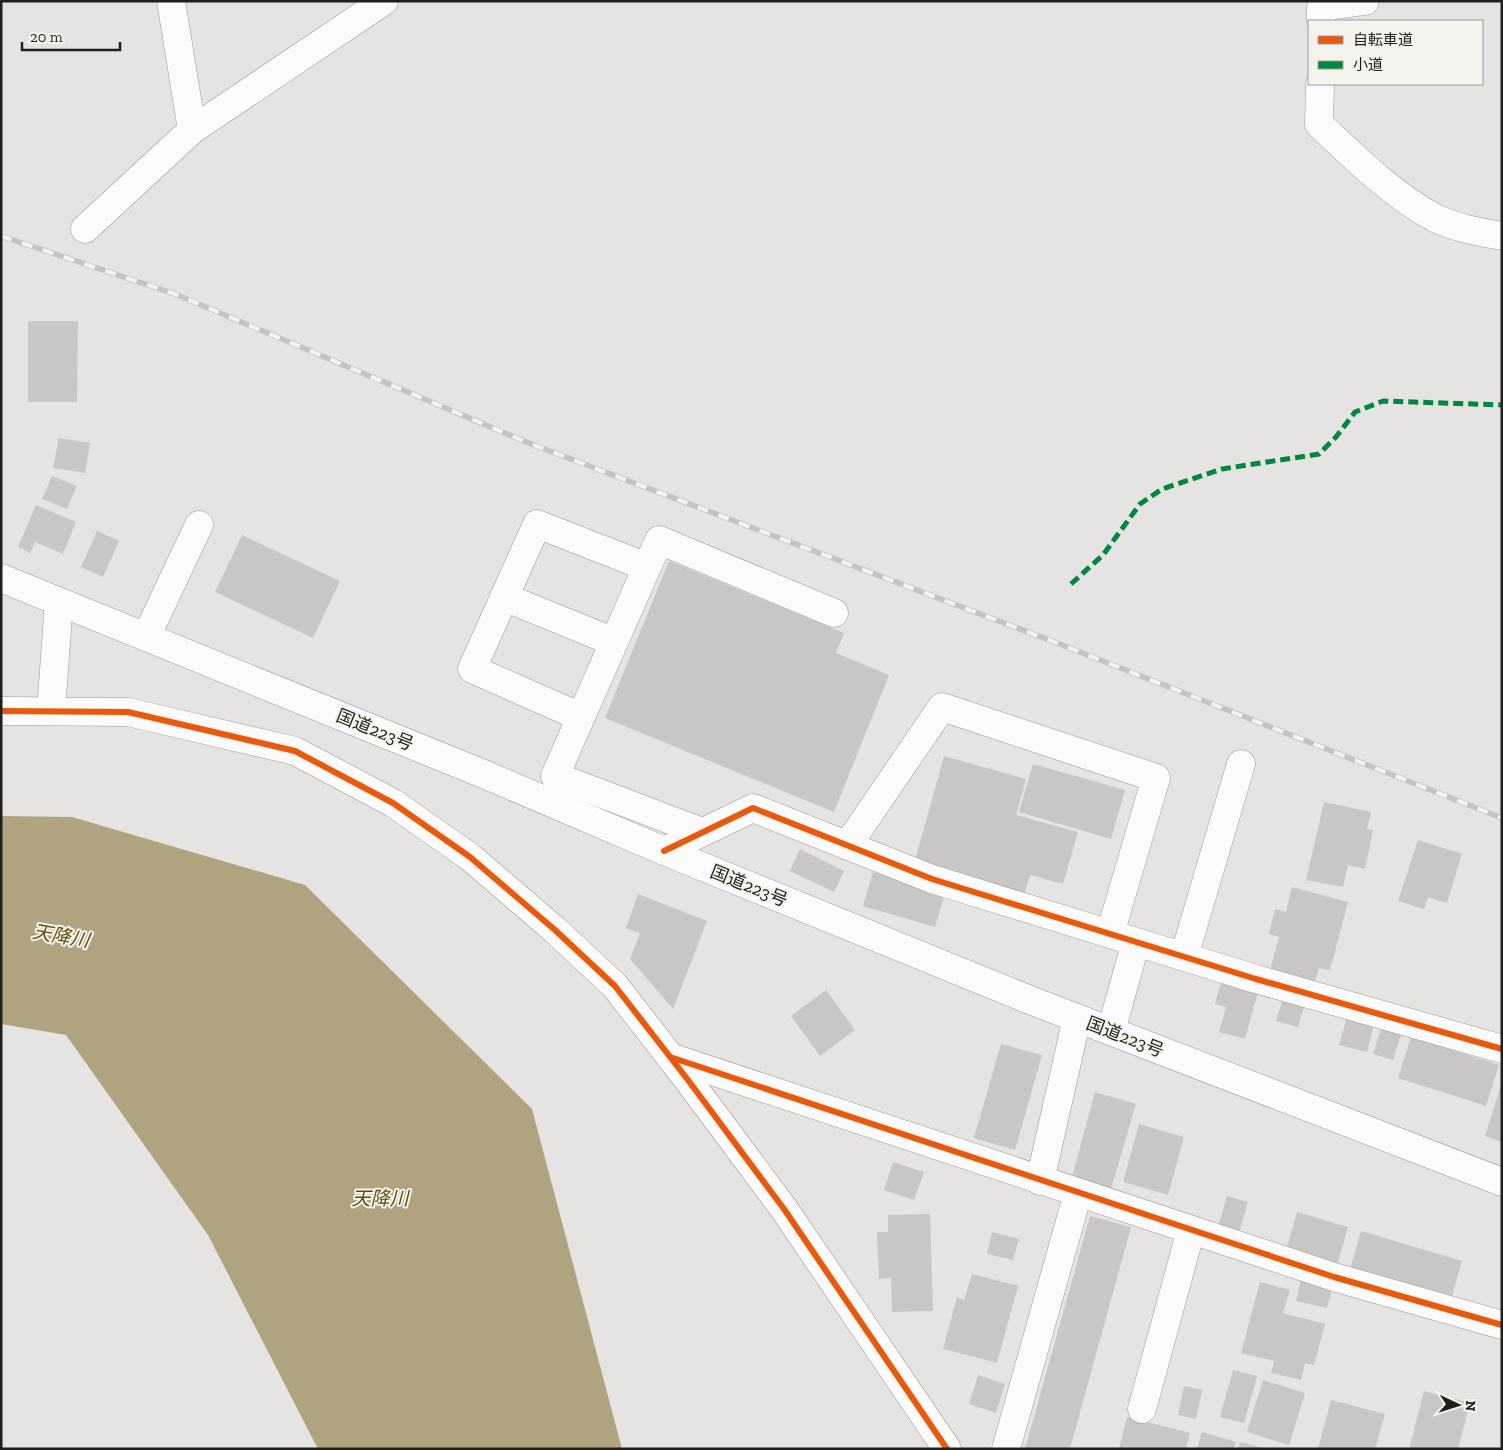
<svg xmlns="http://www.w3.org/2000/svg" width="1503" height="1450" font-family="'Zilla Slab','Noto Sans JP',serif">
<rect width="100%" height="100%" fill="#e6e4e2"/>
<!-- water -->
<path fill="#b0a37f" d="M1,816L72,817L305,885L532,1109L622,1449H318L208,1235L66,1035L1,1024Z"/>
<!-- building -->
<path fill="#c8c7c5" d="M28,321H78L77,402H28Z
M59,438L90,443L85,473L53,468Z
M52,476L77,486L67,509L42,499Z
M36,505L76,522L63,554L35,542L30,553L18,547Z
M97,531L119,541L103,577L81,567Z
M242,535L340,581L313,638L215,592Z
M669,561L844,633L836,653L889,675L834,812L605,718Z
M944,756L1026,779L1016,815L1078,832L1063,884L1030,875L1024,895L914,864Z
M1033,764L1125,790L1111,839L1019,812Z
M1324,802L1371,812L1367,829L1373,830L1365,869L1348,865L1343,887L1306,880Z
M1418,840L1462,854L1447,903L1428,897L1424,909L1398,901Z
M800,849L844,871L834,892L790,871Z
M873,872L945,894L935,927L863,906Z
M1292,887L1348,902L1330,970L1319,968L1315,982L1270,970L1279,937L1269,934L1275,909L1286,912Z
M638,894L707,921L673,1009L630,959L640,933L626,928Z
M1221,982L1258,992L1245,1039L1219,1032L1226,1007L1215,1004Z
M826,990L855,1030L820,1056L791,1016Z
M1284,996L1305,1003L1298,1027L1276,1021Z
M1347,1017L1374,1024L1367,1052L1339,1045Z
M1382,1026L1402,1031L1393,1060L1373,1054Z
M1411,1037L1499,1065L1486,1106L1398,1078Z
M1001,1044L1042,1055L1015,1150L974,1138Z
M1501,1085H1502V1142L1485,1136Z
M1095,1092L1136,1104L1111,1189L1072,1177Z
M1139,1124L1184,1137L1168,1195L1123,1182Z
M893,1162L924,1172L914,1200L884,1190Z
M1227,1196L1248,1202L1238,1236L1217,1230Z
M1297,1212L1348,1227L1337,1266L1286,1251Z
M930,1214L933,1311L892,1312L891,1278L879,1279L877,1232H888V1215Z
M1090,1216L1131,1227L1070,1449H1025Z
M1361,1231L1462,1261L1450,1303L1349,1273Z
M992,1232L1019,1239L1013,1260L987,1254Z
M972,1274L1018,1286L997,1363L943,1349L957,1297L964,1300Z
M1302,1275L1334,1282L1327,1308L1296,1301Z
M1260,1282L1290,1290L1283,1313L1325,1324L1314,1365L1305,1363L1301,1380L1271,1373L1274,1361L1241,1353Z
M1233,1370L1257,1376L1244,1423L1220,1417Z
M978,1375L1005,1384L996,1413L969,1404Z
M1263,1380L1305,1393L1289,1445L1247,1432Z
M1184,1386L1202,1390L1196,1419L1178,1415Z
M1424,1391L1470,1403L1458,1449H1409Z
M1331,1400L1385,1414L1375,1449H1318Z
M1127,1417L1190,1433L1186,1449H1119Z
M1202,1432L1236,1442L1234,1449H1197Z
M1240,1442L1263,1448V1449H1238Z"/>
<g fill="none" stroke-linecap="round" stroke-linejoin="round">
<!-- minor casing -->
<g stroke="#9a9998" stroke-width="29">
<path id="minor" d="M171,1L192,130
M1321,21V7L1365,1
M1320,84L1319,124C1355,158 1391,194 1435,218C1456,228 1479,232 1502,236
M85,229L192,130L384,1
M504,597L614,642
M146,637L199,525
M1,711L128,712L295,751L393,803L470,857L555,930L615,986L688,1080L784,1209L947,1449
M51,711L59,602
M581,717L472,669L537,524L647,567
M702,832L555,776L659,540L834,613
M847,846L942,707L1156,778L1110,934
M664,851L753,808L932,879L1256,979L1502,1049
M1184,957L1241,764
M1111,1031L1136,942
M670,1057L1334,1277L1502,1325
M1040,1181L1077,1018
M1142,1409L1191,1230
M1006,1449L1078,1193"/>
</g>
<!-- highway casing -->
<g stroke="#9a9998" stroke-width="29">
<path id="highway" d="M1,578L486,775L664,851L1035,1002L1502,1182"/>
</g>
<!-- minor -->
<use href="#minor" stroke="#fbfbfb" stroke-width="28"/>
<!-- highway -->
<use href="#highway" stroke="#fbfbfb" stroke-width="28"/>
<!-- rail casing -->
<g stroke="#c4c4c3" stroke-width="5.5">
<path id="rail" d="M1,236L175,294L531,444L1057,643L1502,818"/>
</g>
<!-- rail -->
<use href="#rail" stroke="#f4f3ee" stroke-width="4" stroke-dasharray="11" stroke-linecap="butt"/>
<!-- quiet -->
<path stroke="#00873e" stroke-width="5" stroke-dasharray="10 5" stroke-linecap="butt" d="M1071,584L1103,555L1140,504L1162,489L1222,469L1319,454L1336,437L1355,412L1383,401L1502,405"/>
<!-- cycleway casing -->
<g stroke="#f4f3ee" stroke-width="9">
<path id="cycleway" d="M1,711L128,712L295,751L393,803L470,857L555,930L615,986L688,1080L784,1209L947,1449
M664,851L753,808L932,879L1256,979L1502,1049
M670,1057L1334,1277L1502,1325"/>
</g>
<!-- cycleway -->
<use href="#cycleway" stroke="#e8590c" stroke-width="6"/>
</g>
<g text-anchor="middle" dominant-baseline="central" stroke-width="4" stroke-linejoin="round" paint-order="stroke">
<!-- street labels -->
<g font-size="18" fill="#201f1d" stroke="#f4f3ee">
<text transform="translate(375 730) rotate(22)">国道223号</text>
<text transform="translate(749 886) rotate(22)">国道223号</text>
<text transform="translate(1125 1037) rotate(21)">国道223号</text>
</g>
<!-- water labels -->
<g font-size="19" font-style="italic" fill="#614c0c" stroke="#f4f3ee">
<text transform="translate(61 936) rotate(10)">天降川</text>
<text x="380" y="1198">天降川</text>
</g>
</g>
<!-- border -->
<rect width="1503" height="1450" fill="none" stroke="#201f1d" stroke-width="5"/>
<!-- legend -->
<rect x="1308" y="20" width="175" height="65" fill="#f4f3ee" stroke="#9f9e9a"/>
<rect x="1318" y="36" width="25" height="8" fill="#e8590c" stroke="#9f9e9a"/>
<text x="1353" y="45" font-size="15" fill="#201f1d">自転車道</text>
<rect x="1318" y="61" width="25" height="8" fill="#00873e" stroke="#9f9e9a"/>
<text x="1353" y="70" font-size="15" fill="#201f1d">小道</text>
<!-- north arrow -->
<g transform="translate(1458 1405) rotate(94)" stroke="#f4f3ee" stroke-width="4" paint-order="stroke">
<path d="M0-4L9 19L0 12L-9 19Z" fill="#201f1d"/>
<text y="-8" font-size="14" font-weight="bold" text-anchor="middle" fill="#201f1d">N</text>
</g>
<!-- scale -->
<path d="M22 42v8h98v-8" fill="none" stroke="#201f1d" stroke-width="2.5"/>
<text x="30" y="42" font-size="15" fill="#201f1d" stroke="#f4f3ee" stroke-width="4" paint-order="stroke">20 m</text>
</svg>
